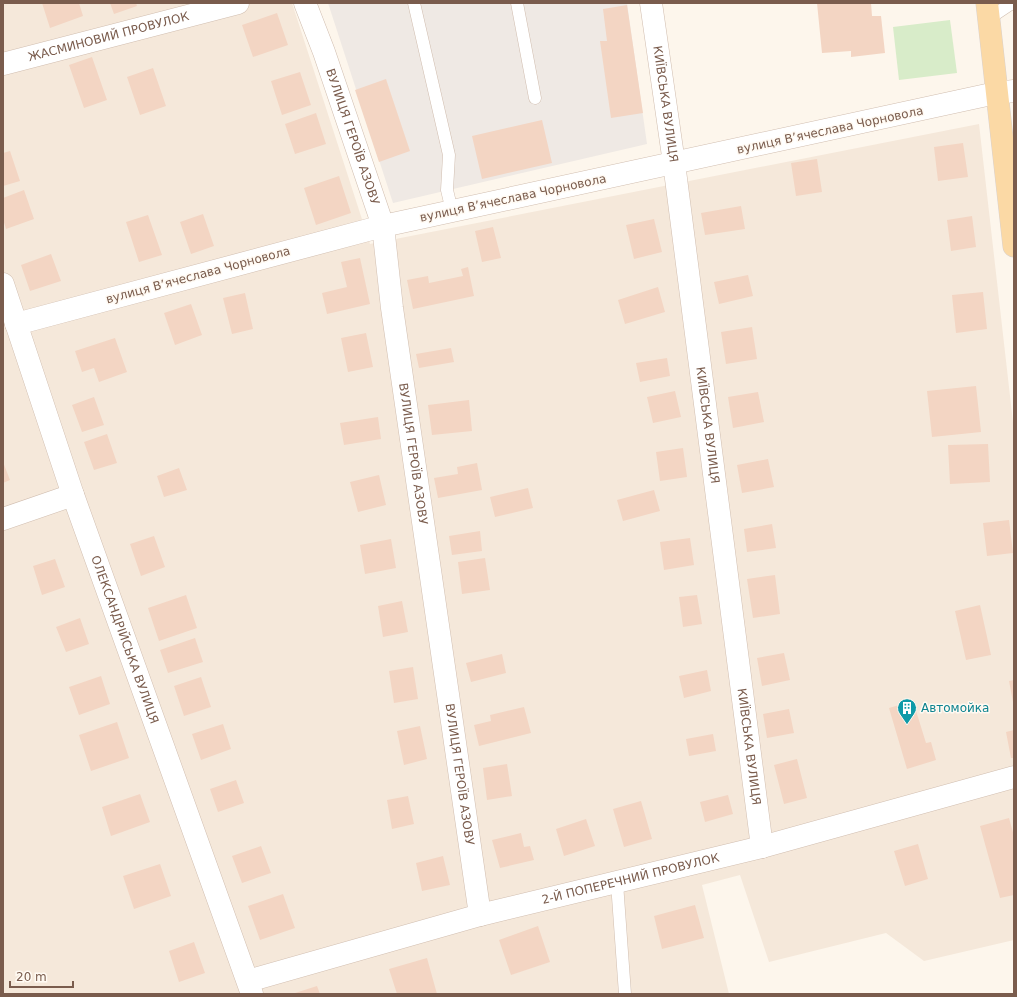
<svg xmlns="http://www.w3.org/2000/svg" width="1017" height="997" font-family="'DejaVu Sans',sans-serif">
<rect width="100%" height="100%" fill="#fdf6ec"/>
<!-- residential -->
<path fill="#f5e8da" d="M3,3H292L370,244L979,124L1014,431V940L924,961L886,933L769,962L740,875L702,885L729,994H3Z"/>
<!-- industrial -->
<path fill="#efe9e4" d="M328,3H627L647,144L393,203Z"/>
<!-- green -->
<path fill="#d8ecc9" d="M950,20L957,73L899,80L893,27Z"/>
<!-- building -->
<path fill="#f3d5c3" d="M42,3H79L83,16L50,28Z
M110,3H136L137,6L114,14Z
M817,3H871L872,16H881L885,53L851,57V51L822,53Z
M627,5L643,113L611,118L600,41H607L603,9Z
M277,13L288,45L253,57L242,25Z
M92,57L107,100L84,108L69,65Z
M153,68L166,106L140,115L127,77Z
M300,72L311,105L282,115L271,81Z
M386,79L410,151L379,162L355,90Z
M316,113L326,144L295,154L285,124Z
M542,120L552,163L482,179L472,136Z
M963,143L968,177L938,181L934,147Z
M10,151L20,181L3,186V153Z
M817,159L822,192L796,196L791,163Z
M339,176L351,213L316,225L304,188Z
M24,190L34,219L6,229L3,219V198Z
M741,206L745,229L705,235L701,213Z
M203,214L214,246L191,254L180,222Z
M148,215L162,255L139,262L126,222Z
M972,216L976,247L951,251L947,220Z
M654,219L662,252L634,259L626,225Z
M493,227L501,258L482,262L475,231Z
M51,254L61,281L30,291L21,265Z
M360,258L370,304L327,314L322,293L347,287L341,262Z
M468,267L474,296L413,309L407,280L428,276L429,283L463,276L461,269Z
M748,275L753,296L719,304L714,282Z
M658,287L665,312L625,324L618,300Z
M983,292L987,329L956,333L952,295Z
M245,293L253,329L232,334L223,298Z
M191,304L202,335L175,345L164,313Z
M752,327L757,359L726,364L721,332Z
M366,333L373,367L348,372L341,338Z
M115,338L127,372L99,382L94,368L82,372L75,351Z
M451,348L454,362L419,368L416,354Z
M667,358L670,376L640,382L636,363Z
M976,386L981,432L932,437L927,391Z
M675,391L681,417L653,423L647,397Z
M758,392L764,422L733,428L728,397Z
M94,397L104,425L82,432L72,405Z
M469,400L472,431L432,435L428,405Z
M378,417L381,439L344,445L340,423Z
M107,434L117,463L94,470L84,442Z
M988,444L990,482L950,484L948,445Z
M683,448L687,477L660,481L656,452Z
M768,459L774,487L742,493L737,465Z
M3,462L10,480L3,483Z
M477,463L482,490L438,498L434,478L458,474L457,467Z
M179,468L187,490L164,497L157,476Z
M379,475L386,505L358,512L350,482Z
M528,488L533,508L495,517L490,497Z
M654,490L660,511L623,521L617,500Z
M1009,520L1013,553L987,556L983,523Z
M772,524L776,548L747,552L744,529Z
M480,531L482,551L452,555L449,536Z
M154,536L165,567L141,576L130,544Z
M690,538L694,565L664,570L660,542Z
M391,539L396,568L365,574L360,545Z
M485,558L490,590L462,594L458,562Z
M55,559L65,587L42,595L33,566Z
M775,575L780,614L753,618L747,579Z
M186,595L197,628L159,641L148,608Z
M697,595L702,624L683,627L679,597Z
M402,601L408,632L383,637L378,606Z
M980,605L991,655L966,660L955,611Z
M80,618L89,644L66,652L56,627Z
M195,638L203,662L168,673L160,650Z
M784,653L790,680L762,686L757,658Z
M502,654L506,673L471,682L466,663Z
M413,667L418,699L394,703L389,671Z
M707,670L711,691L684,698L679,676Z
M101,676L110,704L79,715L69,687Z
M201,677L211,707L184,716L174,686Z
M1014,680V702H1013L1009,681Z
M913,701L926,743L931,742L936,760L907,769L889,708Z
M524,707L531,733L479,746L474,725L491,721L490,715Z
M789,709L794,733L767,738L763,714Z
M117,722L129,758L91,771L79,735Z
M223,724L231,749L201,760L192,734Z
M420,726L427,759L404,765L397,731Z
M1014,730V758H1011L1006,732Z
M713,734L716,751L689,756L686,739Z
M797,759L807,798L784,804L774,765Z
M507,764L512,796L487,800L483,768Z
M236,780L244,803L218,812L210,789Z
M140,794L150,822L111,836L102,807Z
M728,795L733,814L705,822L700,802Z
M408,796L414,824L392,829L387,800Z
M641,801L652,839L624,847L613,809Z
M1009,818L1014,836V895L1000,898L980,826Z
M586,819L595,846L564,856L556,829Z
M521,833L524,847L530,846L534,860L500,868L492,840Z
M918,844L928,879L905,886L894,851Z
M261,846L271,873L242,883L232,856Z
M443,856L450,885L422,891L416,863Z
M160,864L171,896L134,909L123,876Z
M283,894L295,928L260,940L248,906Z
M695,905L704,938L662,949L654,916Z
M538,926L550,962L511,975L499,940Z
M194,942L205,973L179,982L169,951Z
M427,958L437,994H397L389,969Z
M317,986L320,994H292Z"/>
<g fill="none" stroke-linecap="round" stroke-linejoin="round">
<!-- lane casing -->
<g stroke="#d1beb0" stroke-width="13">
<path id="lane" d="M414,3L449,155L447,190L452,211
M517,3L535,98
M988,19L1009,5L1014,3
M617,883L625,994"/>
</g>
<!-- street casing -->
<g stroke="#d1beb0" stroke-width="23">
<g id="street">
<path id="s1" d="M305,3L324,52L383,226L392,308L480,915"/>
<path id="s2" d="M651,3L674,163L762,847"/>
<path id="s3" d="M3,64L238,3"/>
<path id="s4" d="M3,284L73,495L252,994"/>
<path d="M16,324L383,226L996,93"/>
<path d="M3,519L73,495"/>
<path id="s5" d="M248,981L480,915L762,847L1014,777"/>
</g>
</g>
<!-- secondary casing -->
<g stroke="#d6c0b0" stroke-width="23">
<path id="secondary" d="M996,93L1014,91"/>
</g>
<!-- primary casing -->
<g stroke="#dad1cd" stroke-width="23">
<path id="primary" d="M987,3L1014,246"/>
</g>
<!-- lane -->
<use href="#lane" stroke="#fff" stroke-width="12"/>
<!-- street -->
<use href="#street" stroke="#fff" stroke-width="22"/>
<!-- secondary -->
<use href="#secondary" stroke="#fff" stroke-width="22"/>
<!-- primary -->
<use href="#primary" stroke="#fbd9a5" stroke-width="22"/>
</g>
<!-- icons -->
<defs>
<g id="building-pin" transform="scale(1)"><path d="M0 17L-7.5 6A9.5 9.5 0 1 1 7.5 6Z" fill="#0f9aa8" stroke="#fffaf3"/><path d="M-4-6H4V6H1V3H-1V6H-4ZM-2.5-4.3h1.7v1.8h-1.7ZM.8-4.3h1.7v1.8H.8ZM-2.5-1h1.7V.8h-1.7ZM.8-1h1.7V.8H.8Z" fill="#fff"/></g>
</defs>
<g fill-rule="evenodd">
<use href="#building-pin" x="907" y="708"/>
</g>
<g text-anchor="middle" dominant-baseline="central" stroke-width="3" stroke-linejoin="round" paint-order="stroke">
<!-- street labels -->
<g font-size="12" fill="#7a5c4d" stroke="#fffaf3">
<text stroke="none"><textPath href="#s3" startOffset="109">ЖАСМИНОВИЙ ПРОВУЛОК</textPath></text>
<text stroke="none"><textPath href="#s2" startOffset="102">КИЇВСЬКА ВУЛИЦЯ</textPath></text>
<text transform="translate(830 130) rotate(-12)">вулиця Вʼячеслава Чорновола</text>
<text stroke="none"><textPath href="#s1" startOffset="142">ВУЛИЦЯ ГЕРОЇВ АЗОВУ</textPath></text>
<text transform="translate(513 198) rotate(-12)">вулиця Вʼячеслава Чорновола</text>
<text transform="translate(198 275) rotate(-15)">вулиця Вʼячеслава Чорновола</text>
<text stroke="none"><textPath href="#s2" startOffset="426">КИЇВСЬКА ВУЛИЦЯ</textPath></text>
<text stroke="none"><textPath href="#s1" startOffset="466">ВУЛИЦЯ ГЕРОЇВ АЗОВУ</textPath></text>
<text stroke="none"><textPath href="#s4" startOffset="376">ОЛЕКСАНДРІЙСЬКА ВУЛИЦЯ</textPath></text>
<text stroke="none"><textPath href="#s2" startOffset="750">КИЇВСЬКА ВУЛИЦЯ</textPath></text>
<text stroke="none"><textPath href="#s1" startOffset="790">ВУЛИЦЯ ГЕРОЇВ АЗОВУ</textPath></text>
<text stroke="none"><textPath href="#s5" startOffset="396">2-Й ПОПЕРЕЧНИЙ ПРОВУЛОК</textPath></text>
</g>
<!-- culture labels -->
<g font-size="12" fill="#0d838f" stroke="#fffaf3" text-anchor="start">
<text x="921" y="708">Автомойка</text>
</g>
</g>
<!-- border -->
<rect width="1017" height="997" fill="none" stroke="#7a5c4d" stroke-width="8"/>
<!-- scale -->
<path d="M10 981v6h63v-6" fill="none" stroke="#7a5c4d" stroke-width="2"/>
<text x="16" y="981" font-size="12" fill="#7a5c4d" stroke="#fffaf3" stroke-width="3" paint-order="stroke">20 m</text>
</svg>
